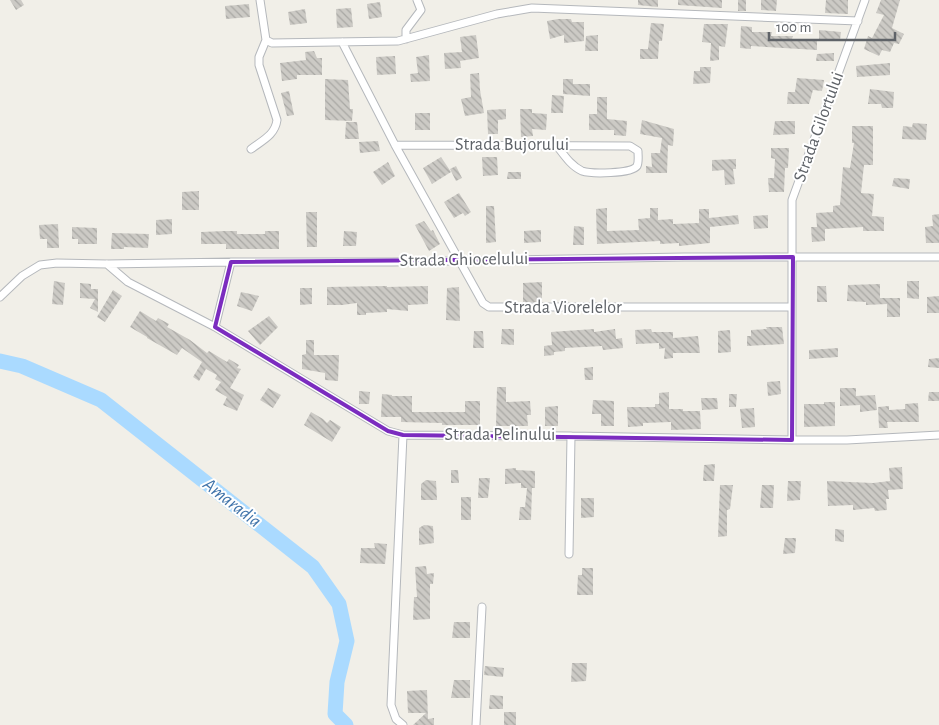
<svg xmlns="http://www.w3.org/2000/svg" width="939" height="725" font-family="'Alegreya Sans',sans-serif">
<defs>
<pattern id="building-back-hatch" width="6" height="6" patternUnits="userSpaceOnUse" patternTransform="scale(1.25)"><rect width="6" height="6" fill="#cccac5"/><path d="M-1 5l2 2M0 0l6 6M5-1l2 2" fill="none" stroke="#a9a8a4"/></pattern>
</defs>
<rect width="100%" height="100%" fill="#f1efe8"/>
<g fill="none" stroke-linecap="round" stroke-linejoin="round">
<!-- river -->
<path stroke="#aadaff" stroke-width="15" d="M0,361L22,366L101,400L313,567L339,604L347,641L337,682L335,714L346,725"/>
</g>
<!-- building -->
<path fill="url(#building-back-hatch)" d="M10,0H21L24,5L16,10Z
M638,0H658V7L638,5Z
M678,0H722V8L678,5Z
M738,0H746V11H738Z
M761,0H777L776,11L761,10Z
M826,0H848V14L825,13Z
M881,0H900L892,28L904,34L899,44L894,43L890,52L882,50L879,56L864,49L868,36L872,38L884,15L876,13Z
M380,2L382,17L369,19L367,4Z
M249,4L250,17L226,19L225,6Z
M351,8L353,27L337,28L336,9Z
M305,9L307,23L290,25L288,12Z
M558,19H571L572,22H584V41L564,43V35L550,39L547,21Z
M651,23L664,24L662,41H659L658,59H640V49H648Z
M704,24H728L725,47L719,46V60L710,61L711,43L702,42Z
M741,26L752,27V32H772L771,36H793L792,39L817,40V50L751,46V49L740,48Z
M819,30L841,32L840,40L819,39Z
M476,35L479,58L460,61L461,68L445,69L444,53L462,52L460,37Z
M598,35V51H585L586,36Z
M314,51L317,58H322V75H297V79L282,81L280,63L306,60L305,52Z
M834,53V61H816L817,54Z
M429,55L430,81L411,82L410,74L418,73L416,57Z
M395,56L396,74L377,75L376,57Z
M890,63V75L857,77L856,66Z
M700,67H711L710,83L693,84L694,71H700Z
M479,73L480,90L484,113L465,116L461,99L471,97L470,74Z
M797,78L824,80L822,91L813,90L809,104H787L788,92H795Z
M325,79L348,80L350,109H353L352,121L325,120Z
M563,79H573V84H590V96L563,94Z
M870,89L894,92L893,108H882L881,104H868Z
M289,91L294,115L287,116L281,93Z
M552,95L564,96L563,113H551Z
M597,97H607V119L627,121L626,136L614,135V130H589V114H597Z
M506,109V119L498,120V134H488L487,110Z
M520,109H532V113L547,114L546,130L532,129L533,136L521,137Z
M415,113H430V130H415Z
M642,120L674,129L673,146L668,145L667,173H646V166L652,167L651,153H660L662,138L640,134Z
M775,121H795V134L773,135Z
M346,122H357L359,139H345Z
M913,123L927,124L926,140L902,139L903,126L912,127Z
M852,126H873V165H864L861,193L874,194L872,216L884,217V231H863V227L825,229V241L812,242L811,227H817L816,213L833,212V206L840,205L843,167L850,168L854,143H852Z
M378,141L380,151L360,153L359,142Z
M771,148H789L788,168H785L784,192H769L768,178H774L775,159L771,158Z
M441,157L451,172L432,184L423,168Z
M482,157H497L498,175L483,176Z
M736,159V169H733L735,184L725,185L724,170L712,171V160Z
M388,162L395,176L382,185L373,172Z
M456,166L462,178L456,181L450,169Z
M508,172H521V179H507Z
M894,178L910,179L909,189L892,186Z
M199,191V210H182V192Z
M459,193L471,212L465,216L463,213L454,218L444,202Z
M486,206H494L496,242L486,243Z
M607,208V231L639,230L638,219L650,218V208H658V220L673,219V224L699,223V209H709V218L738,215L739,224L710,227V243L679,246V243L660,244V241L597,244L596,209Z
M306,212H317V247H307Z
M939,214V243H926L925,227L933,226L932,215Z
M768,215V228L754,229L753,216Z
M172,219V234L156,235V220Z
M424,221L431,231L433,230L440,244L429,251L415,225Z
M58,224L59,248H47V239H40L39,225Z
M574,226L584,227V245H573Z
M72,227L97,228V244H78V239H72Z
M541,230V242L524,243V231Z
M225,231H237V234H265V231H279V249H226V244H201V232Z
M344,231L357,232L356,246H343Z
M112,233L149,234L148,248L124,247V249H111Z
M54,281L65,283L63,305L52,304Z
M907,281H919V299L907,298Z
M542,282V302H523V283Z
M80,283L91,284V289H98V312L90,308L95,299L80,298Z
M880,284V298H900V317H887V304L866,305V302L847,301L848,285Z
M387,286V287L428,286V304L408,305V311L387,309V312L366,313V315H357V303L342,305H327V287Z
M817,286H826L827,302H817Z
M459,287L460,321L446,320L447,288Z
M300,288H312V304L300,305Z
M113,290L122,296L105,322L97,317Z
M241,292L259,296L252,311L237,306Z
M939,296V313H927V297Z
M140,311L156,321L158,318L169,324L167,327L190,340L207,353L209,351L227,362L229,359L239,365L237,368L241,369L230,388L244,395L237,411L223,405L227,397L215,390L221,382L215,379L217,375L206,369L199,381L193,377L202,362L182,348L177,355L147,338V337L130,327Z
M269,316L278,327L260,345L248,331Z
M766,327H782L784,344L747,346V336H751V330L767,329Z
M502,329H514V345L501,344Z
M594,329V332L615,329L616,339L622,338L623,348L603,350L602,346L565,348V351L554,352V355L544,356V346L552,345L551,332Z
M651,329L652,332H673V338L698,336L700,353H673V358L664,359L665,348L659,349V343L636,344L635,330Z
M730,330L731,352L718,353V331Z
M474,331H483L484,348H473Z
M306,340H314V355H339L338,381L325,380V373L302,369V355L306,354Z
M838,348V357L809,359V350Z
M939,358V368L928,367L929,359Z
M593,367V380H585L584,368Z
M780,381L781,394L768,396L767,382Z
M497,387H506V402L530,401L531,415H527L528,426H496Z
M268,388L281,395L273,408L260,400Z
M840,388H856V396L875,395L877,410L860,412V405L840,406Z
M359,391L370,392L369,404H359Z
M669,392V409H683V411H700L701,429L671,430V422L643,423V426L628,427L627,407H655V404H659V393Z
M929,392H939V401H928Z
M382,394L392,395V396H412V412H465V401H480V425H442V423L401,422V417H381Z
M729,394H737L736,407H729Z
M701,398H717L718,409L702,410Z
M593,400L614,401V426H601V414H592Z
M824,402H835V426L804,427V404H824Z
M918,403L919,422H887L888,428H879L878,407L889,406V410L905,409V404Z
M558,406V426H545V407Z
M754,408L755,427L742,428L740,409Z
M311,412L323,419L327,423L330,420L341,427L332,442L304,425Z
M715,464L714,481H703L704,465Z
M902,467L903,489L888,490L889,499H886L887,510L875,511L874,508L853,510V505L828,506L827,481L873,483L890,481L889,468Z
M516,468V470L535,471V488H532L531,520H519L520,507H525L527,488H521V483L505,484V469Z
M451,470H458L459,483H451Z
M479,478H490L488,498H478Z
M426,480L436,481L437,500H421V484Z
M788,481H801L800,500L787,501Z
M720,485H733L730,509L727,510V536L718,537Z
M762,485H774L773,508H760Z
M461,497H471V520H461Z
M581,498H594V517L581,518Z
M424,525L433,526L434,543L419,545V528Z
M835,529L844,530V542L835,541Z
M785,538H796L795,553L783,554Z
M374,543L387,544L385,564L360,563L361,548H375Z
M426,566L427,574L434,573L433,584H430V619L413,620L414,597H417L415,567Z
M582,568H593V595H577L578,575H582Z
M454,622H470V638H452Z
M572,663H587L586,681L571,682Z
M485,666L504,668L503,677L484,675Z
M454,680H470V698H451Z
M427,690L428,719L434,718V725H413L426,713H408L407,691Z
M490,695L503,696V709H489Z
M504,712H516V725H504Z"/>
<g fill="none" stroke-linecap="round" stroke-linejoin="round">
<!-- minor casing -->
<g stroke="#b5b8bc" stroke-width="9">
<path id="minor" d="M260,0L266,40L272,43L398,41L497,14L532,8L858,21
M406,39V30L421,10L417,0
M342,42L395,145L483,303L489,307H792
M395,145L630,146L638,151C638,156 639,162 637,166C631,174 591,174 582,171C571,166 564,155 557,146
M251,149C263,140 275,135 277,120L259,65V57L266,40
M107,264L128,282L215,327L388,431L403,435L571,436L792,440H847L939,435
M0,297L22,276L40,265L57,263L107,264L231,262H392L684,257H939
M215,327L231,262
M403,435L391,705L396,719L403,725
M792,440V200L865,0
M569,554L571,436
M476,725L482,607"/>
</g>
<!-- minor -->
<use href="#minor" stroke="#fff" stroke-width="7"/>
</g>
<!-- marked area -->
<path fill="none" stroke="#7b2cbf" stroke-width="4" stroke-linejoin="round" d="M793,257L792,440L403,435L388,431L215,327L231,262Z"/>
<g text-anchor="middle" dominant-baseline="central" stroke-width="4" stroke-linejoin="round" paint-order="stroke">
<!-- street labels -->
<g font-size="18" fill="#5f6368" stroke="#fff">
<text transform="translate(819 127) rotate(-70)">Strada Gilortului</text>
<text x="512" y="145">Strada Bujorului</text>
<text transform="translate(464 260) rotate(-1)">Strada Ghiocelului</text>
<text x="563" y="308">Strada Viorelelor</text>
<text x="500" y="435">Strada Pelinului</text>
</g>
<!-- water labels -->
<g font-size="19" font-style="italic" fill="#4174aa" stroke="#fff">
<text transform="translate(232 503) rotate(38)">Amaradia</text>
</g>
</g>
<!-- scale -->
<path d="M769 32v8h126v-8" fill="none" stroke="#5f6368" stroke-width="2.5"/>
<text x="776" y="32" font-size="15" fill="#5f6368" stroke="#ffffff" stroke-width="4" paint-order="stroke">100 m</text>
</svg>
